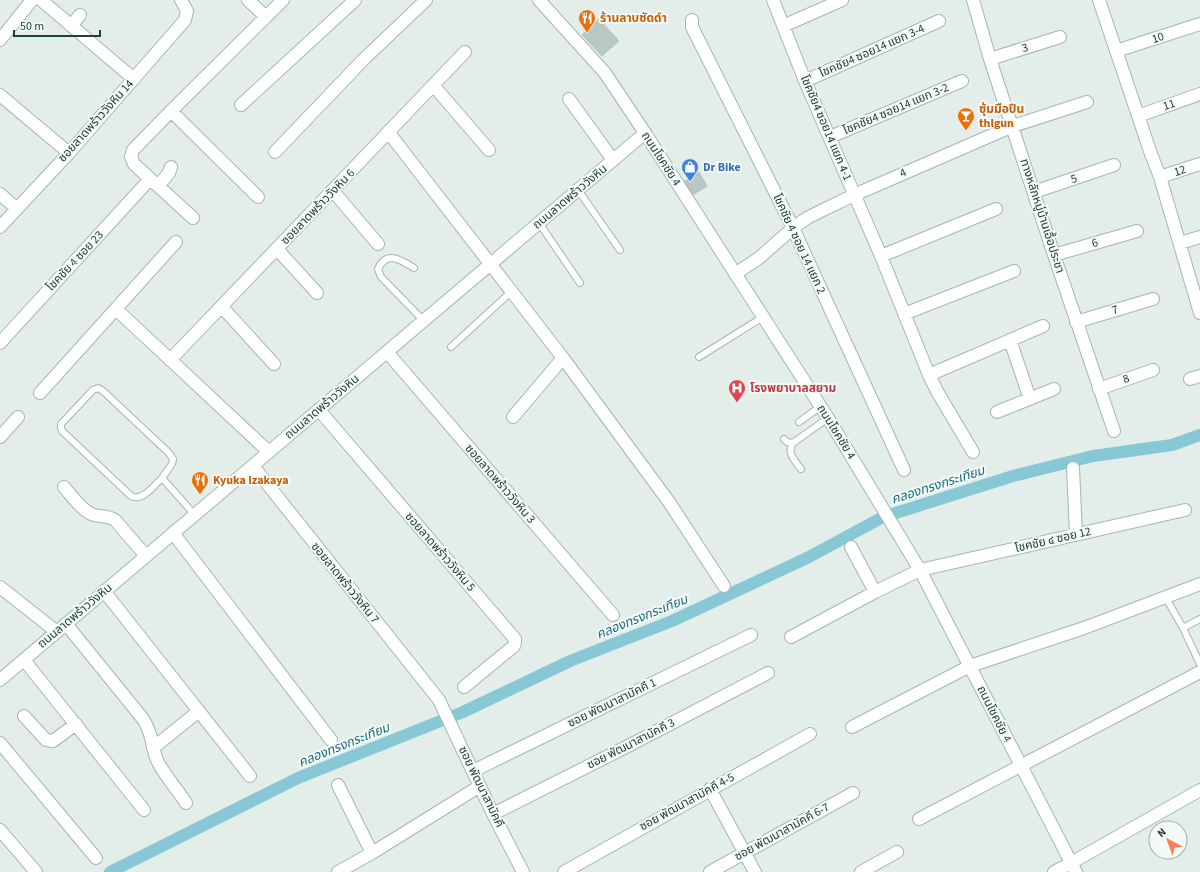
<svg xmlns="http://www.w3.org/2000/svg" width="1200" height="872" font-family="'Source Sans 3','Noto Sans Thai',sans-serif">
<rect width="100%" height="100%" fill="#e3ede9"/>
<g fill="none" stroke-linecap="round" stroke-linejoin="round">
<!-- canal -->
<path stroke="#88c8d5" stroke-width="12" d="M110,872L298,778L463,712L570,661L672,621L807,558L883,517L1013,476L1093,456L1172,445L1200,435"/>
</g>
<!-- building -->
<path fill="#b8c8c2" stroke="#b4c7c0" d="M599,19L619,41L602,56L582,35Z
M699,172L707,186L691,196L682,183Z"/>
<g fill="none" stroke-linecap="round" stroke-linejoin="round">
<!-- service casing -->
<g stroke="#a5b6b0" stroke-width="8">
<path id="service" d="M578,190L620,250
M539,223L580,283
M414,268C401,260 386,250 378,269L381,277L424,321
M451,347L511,292
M699,357L763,317
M799,422L821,406
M784,439L787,442L793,443
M801,469C795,461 786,452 793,443L828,418
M162,478C154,486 142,502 131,496L62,431L61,428V424L93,390L98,388L103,391L169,453L173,459L172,464L162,478L195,515
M1166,598L1183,628L1200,619
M1183,628L1200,664"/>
</g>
<!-- minor casing -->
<g stroke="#a5b6b0" stroke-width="14">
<path id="minor" d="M41,0L134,79
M248,0L266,17
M773,0L805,81L881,256L929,375L938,393L973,452
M973,0L990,59L1054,255L1114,431
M1099,0L1151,154L1160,177L1200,313
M692,20V27L793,228L904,470
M71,26L80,15
M783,26L842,0
M0,40L32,0
M1116,51L1200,24
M990,59L1060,37
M805,81L939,21
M433,85L489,150
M0,95L69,153
M569,99L613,160
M241,105L355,0
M171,111L258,197
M1138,116L1200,94
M389,133L563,358L669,502L724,586
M830,137L962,81
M275,152L363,60L426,0
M1160,177L1200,164
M158,186L169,173L171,167
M333,191L378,244
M1034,192L1114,165
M0,194L16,208
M193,218L134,164L131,157L133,150L171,111L283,0
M0,227L69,153L185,20L187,11L181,0
M1180,243L1200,237
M277,249L317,293
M1054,255L1137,231
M881,256L996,209
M735,274L759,258L793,228L807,218L821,211L854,195L1013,126L1087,102
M222,307L274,364
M117,310L269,452
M904,314L1014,271
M1076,322L1153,299
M1010,340L1030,399
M0,343L150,179
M387,352L613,615
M170,360L465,52
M929,375L1043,326
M1190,379L1200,376
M1099,389L1153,370
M40,393L176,242
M319,410L515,639V643L514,646L464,687
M997,412L1054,389
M513,417L563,358
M0,437L18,417
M253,466L439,700L493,814L523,872
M1073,468L1076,535
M64,487C71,495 83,512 94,515C102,517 107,515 115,520L146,556
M173,533L331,740
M851,547L875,592
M0,587L57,632
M104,591L250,776
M66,624L143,719C153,734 151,745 157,760C163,774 178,790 186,803
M791,637L875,592L920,570L1185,510
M24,660L144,810
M24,716L46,740L53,741L76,724
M852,727L970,666L1084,628L1200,584
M0,743L96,858
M153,748L199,711
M473,771L751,635
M338,785L372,853
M710,789L755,872
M493,814L628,746L768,673
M919,819L1200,672
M0,830L36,872
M338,872L372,853L480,786
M564,872L810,734
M710,872L853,793
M861,872L897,852
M1054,872L1071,863"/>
</g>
<!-- tertiary casing -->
<g stroke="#a5b6b0" stroke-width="14">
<path id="tertiary" d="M539,0L605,73L645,133"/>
</g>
<!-- secondary casing -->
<g stroke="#a0bab1" stroke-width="14">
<path id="secondary" d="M0,680L645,133L828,418L920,570L1076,872
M1071,863L1200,790"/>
</g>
<!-- service -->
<use href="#service" stroke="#fff" stroke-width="6"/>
<!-- minor -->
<use href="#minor" stroke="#fff" stroke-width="12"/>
<!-- tertiary -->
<use href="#tertiary" stroke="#fff" stroke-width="12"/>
<!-- secondary -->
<use href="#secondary" stroke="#fff" stroke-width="12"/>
</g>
<!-- icons -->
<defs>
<g id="restaurant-pin" transform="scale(0.9)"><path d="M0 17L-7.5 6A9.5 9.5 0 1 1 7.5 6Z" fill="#e8710a" stroke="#f3f9f6"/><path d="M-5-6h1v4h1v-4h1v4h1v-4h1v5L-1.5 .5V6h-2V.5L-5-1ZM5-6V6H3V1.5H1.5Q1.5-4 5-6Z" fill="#fff"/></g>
<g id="bar-pin" transform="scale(0.9)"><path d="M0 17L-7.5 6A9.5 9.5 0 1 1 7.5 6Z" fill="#e8710a" stroke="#f3f9f6"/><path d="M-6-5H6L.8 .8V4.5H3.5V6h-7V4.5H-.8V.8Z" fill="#fff"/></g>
<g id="shop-pin" transform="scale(0.9)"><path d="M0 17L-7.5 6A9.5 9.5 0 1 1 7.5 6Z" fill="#3f7fe0" stroke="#f3f9f6"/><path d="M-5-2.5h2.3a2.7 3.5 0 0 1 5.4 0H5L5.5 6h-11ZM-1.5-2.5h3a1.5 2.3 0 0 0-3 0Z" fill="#fff"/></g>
<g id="hospital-pin" transform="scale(0.9)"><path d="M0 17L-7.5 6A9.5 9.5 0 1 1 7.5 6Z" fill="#e0444e" stroke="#f3f9f6"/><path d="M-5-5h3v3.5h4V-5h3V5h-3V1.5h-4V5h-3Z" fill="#fff"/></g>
</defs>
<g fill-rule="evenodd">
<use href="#restaurant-pin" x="587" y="18"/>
<use href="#bar-pin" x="966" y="116"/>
<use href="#shop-pin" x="690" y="167"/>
<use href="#hospital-pin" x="737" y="388"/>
<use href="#restaurant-pin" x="200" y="480"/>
</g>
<g text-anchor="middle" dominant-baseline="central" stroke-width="4" stroke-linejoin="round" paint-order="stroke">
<!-- food labels -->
<g font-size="12" font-weight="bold" fill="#c56008" stroke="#f3f9f6" text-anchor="start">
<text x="600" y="18">ร้านลาบซัดดำ</text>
<text x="979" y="109">ซุ้มมือปืน<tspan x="979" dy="14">thlgun</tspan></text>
<text x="213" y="480">Kyuka Izakaya</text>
</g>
<!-- street labels -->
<g font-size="12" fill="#214038" stroke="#f3f9f6">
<text transform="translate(1158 38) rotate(-18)">10</text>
<text transform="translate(1025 48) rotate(-18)">3</text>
<text transform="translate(872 51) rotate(-24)">โชคชัย4 ซอย14 แยก 3-4</text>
<text transform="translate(1169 105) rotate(-19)">11</text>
<text transform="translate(896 109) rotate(-23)">โชคชัย4 ซอย14 แยก 3-2</text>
<text transform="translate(96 121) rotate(-48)">ซอยลาดพร้าววังหิน 14</text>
<text transform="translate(826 128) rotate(67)">โชคชัย4 ซอย14 แยก 4-1</text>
<text transform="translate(661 159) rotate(57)">ถนนโชคชัย 4</text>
<text transform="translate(1180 171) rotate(-18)">12</text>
<text transform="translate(903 173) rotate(-24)">4</text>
<text transform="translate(1074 179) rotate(-18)">5</text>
<text transform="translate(570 197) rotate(-40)">ถนนลาดพร้าววังหิน</text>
<text transform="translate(318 207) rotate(-46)">ซอยลาดพร้าววังหิน 6</text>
<text transform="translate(1042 216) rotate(72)">ทางหลักหมู่บ้านเอื้อประชา</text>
<text transform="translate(1095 243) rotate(-16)">6</text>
<text transform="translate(799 244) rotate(65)">โชคชัย 4 ซอย 14 แยก 2</text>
<text transform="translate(75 261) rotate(-47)">โชคชัย 4 ซอย 23</text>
<text transform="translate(1115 310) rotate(-17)">7</text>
<text transform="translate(1126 379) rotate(-20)">8</text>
<text transform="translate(322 407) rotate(-40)">ถนนลาดพร้าววังหิน</text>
<text transform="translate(836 432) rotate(58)">ถนนโชคชัย 4</text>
<text transform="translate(500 484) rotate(49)">ซอยลาดพร้าววังหิน 3</text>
<text transform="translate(1053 540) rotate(-13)">โชคชัย ๔ ซอย 12</text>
<text transform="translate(440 552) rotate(49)">ซอยลาดพร้าววังหิน 5</text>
<text transform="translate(345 583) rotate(51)">ซอยลาดพร้าววังหิน 7</text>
<text transform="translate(75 616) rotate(-40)">ถนนลาดพร้าววังหิน</text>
<text transform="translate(612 703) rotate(-26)">ซอย พัฒนาสามัคคี 1</text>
<text transform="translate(994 714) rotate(63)">ถนนโชคชัย 4</text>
<text transform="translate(631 744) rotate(-27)">ซอย พัฒนาสามัคคี 3</text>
<text transform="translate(481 787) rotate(64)">ซอย พัฒนาสามัคคี</text>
<text transform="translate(687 802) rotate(-29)">ซอย พัฒนาสามัคคี 4-5</text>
<text transform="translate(782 832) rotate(-29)">ซอย พัฒนาสามัคคี 6-7</text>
</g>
<!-- shop labels -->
<g font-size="12" font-weight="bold" fill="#366cbe" stroke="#f3f9f6" text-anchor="start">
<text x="703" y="167">Dr Bike</text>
</g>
<!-- health labels -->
<g font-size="12" font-weight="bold" fill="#be3a42" stroke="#f3f9f6" text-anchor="start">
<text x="750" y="388">โรงพยาบาลสยาม</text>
</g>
<!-- water labels -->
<g font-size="13" font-style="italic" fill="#186c7f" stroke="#f3f9f6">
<text transform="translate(938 485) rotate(-18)">คลองทรงกระเทียม</text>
<text transform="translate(642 617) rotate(-22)">คลองทรงกระเทียม</text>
<text transform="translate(344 745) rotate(-22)">คลองทรงกระเทียม</text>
</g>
</g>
<!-- north arrow -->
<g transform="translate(1168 840) rotate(319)"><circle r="19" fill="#f3f9f6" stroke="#9fafaa"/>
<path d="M0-3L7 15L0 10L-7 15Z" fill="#f97f55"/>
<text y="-6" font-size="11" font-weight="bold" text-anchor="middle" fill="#214038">N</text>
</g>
<!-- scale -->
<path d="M14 30v6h86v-6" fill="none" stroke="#214038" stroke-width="2"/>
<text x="20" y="30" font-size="12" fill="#214038" stroke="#f3f9f6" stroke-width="3" paint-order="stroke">50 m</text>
</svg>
